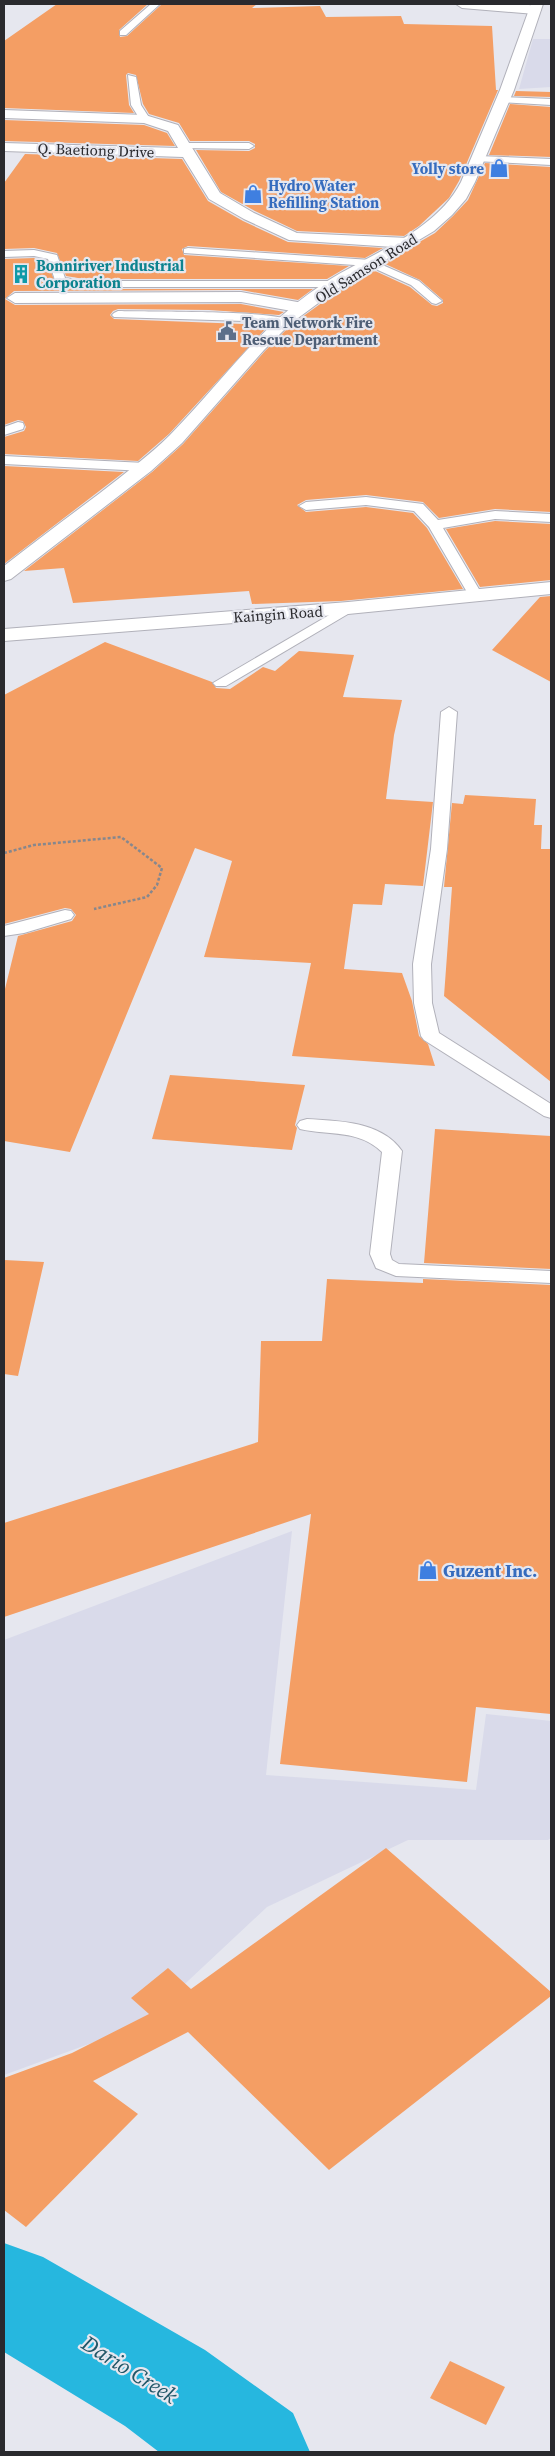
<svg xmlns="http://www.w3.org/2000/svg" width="555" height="2456" font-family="'Source Serif 4',serif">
<rect width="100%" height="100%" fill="#e6e7ef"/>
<!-- built -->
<path fill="#d9daea" d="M533,39H551V87L519,89Z
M292,1531L266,1775L476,1790L486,1714L551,1721V1838L548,1840H408L267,1907L141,2025L4,2075V1640Z"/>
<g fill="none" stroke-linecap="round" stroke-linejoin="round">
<!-- river -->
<path fill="#26b7df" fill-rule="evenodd" d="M4,2243L43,2257L205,2350L293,2413L310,2452H159L125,2426L4,2352Z"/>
</g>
<!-- building -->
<path fill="#f49e64" d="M57,4H148L119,30L120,37L127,36L162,4H257L252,8L320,6L326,17L401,16L404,24L492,26L496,90H498L459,181L449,198L419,226L404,236L297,231L255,211L221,192L196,150L249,151L255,148V144L249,141H190L179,123L149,114L143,104L136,75L128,73L126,75L129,105L134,113L4,108V41Z
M516,91L551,92V97L514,96Z
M510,104L551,107V157L489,155Z
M4,120L144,125L167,133L175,146L4,141Z
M25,154L182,159L208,201L243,221L288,242L383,248L365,258L188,246L182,249L184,255L349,266L327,279H84L66,276L57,253L34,248L4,249V183Z
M485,163L551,167V512L495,509L439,518L423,502L366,495L306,500L297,505L306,512L366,507L413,513L427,528L463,589L341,601L252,604L249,591L73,603L64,568L24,571L152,472L183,444L265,351L291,325L341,289L373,270L410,287L432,305L437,306L443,303V300L420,280L383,263L435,233L453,216L468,200Z
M34,258L47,261L56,285L84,289H313L298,300L241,290L14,291L5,299L15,305L241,304L284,312L279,315L209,310L118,309L113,311L110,315L114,319L269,325L169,434L138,461L4,454V437L24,431L26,427L23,421L18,420L4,425V259Z
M4,466L124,472L4,564Z
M495,521L551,524V580L480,587L446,529Z
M551,596V682L492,650L540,597Z
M105,642L212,682L216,688L230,689L263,667L275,671L299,651L354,655L343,697L402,700L394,735L386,799L433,802L423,886L385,884L382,905L353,904L344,969L402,973L412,1001L419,1036L428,1044L435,1066L292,1056L311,963L204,957L232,861L195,848L70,1152L4,1141V993L18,936L72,921L76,915L71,909L65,908L4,924V695Z
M465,795L536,799L534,825H542L541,849H551V1082L444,996L452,887H444L452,803L463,804Z
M170,1075L305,1085L295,1125L297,1128L292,1150L152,1139Z
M435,1129L551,1136V1269L424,1263Z
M4,1260L44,1262L18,1376L4,1374Z
M327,1279L423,1283V1279L551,1285V1714L476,1707L467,1782L280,1764L311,1514L4,1617V1523L258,1442L261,1341H322Z
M386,1848L551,1992V1996L329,2170L188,2032L93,2081L138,2114L26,2227L4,2210V2078L72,2053L149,2014L131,1998L168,1968L191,1989Z
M450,2361L505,2387L486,2425L430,2398Z"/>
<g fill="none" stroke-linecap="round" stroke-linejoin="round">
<!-- service casing -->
<g stroke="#b1b1ba" stroke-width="2">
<path id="service" d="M151,4H160L126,35H120V31Z
M128,75L136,77L141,105L150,119L149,121H141L131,105Z
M502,97L551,99V105L499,102L497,100Z
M185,143H249L254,146L249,149L181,148L180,146Z
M478,156L551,159V165L474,161L473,159Z
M188,248L371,260L419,281L442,301L436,304L432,303L411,285L369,266L184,253V249Z
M34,250L57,255L65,278L84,281H334L340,284L334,287H84L56,283L48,259L34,256L4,257V251Z
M118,311C142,312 279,310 290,321L284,325L245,321L114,317L112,315L114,313Z
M18,422L23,423L24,426L23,429L4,435V427Z
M4,456L145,463L152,467L145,471L4,464Z
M366,497L423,504L438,520L495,511L551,514V522L495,519L443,528L483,596L476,600L471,599L429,527L414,511L366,505L306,510L299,506L306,502Z
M348,604L353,605L355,608L353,611L226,686H216L213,683Z
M449,707L457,712L447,849L431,964L432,1003L439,1033L551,1104V1118L544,1116L424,1040L421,1036L414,1003L413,964L431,849L441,712Z
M65,910L71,911L74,915L71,919L24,933L4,936V926Z
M307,1119C339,1121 381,1121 402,1151L390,1254L392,1260L399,1264L551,1271V1283L396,1276L376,1268L370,1254L382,1152C358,1129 330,1136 300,1129L297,1125L300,1121Z"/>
</g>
<!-- pedestrian casing -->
<g stroke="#b1b1ba" stroke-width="2">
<path id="pedestrian" d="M241,292L303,303L311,308L303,313L241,302L15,303L7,298L15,293Z"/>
</g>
<!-- minor casing -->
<g stroke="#b1b1ba" stroke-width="2">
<path id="minor" d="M456,4C471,3 533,0 541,10L535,14L462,8Z
M4,110L145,115L178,125L220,193L254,213L297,233L408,238L416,243L408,248L289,240L244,219L209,199L183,157L4,151V143L178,148L168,131L144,123L4,118Z"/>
</g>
<!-- tertiary casing -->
<g stroke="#b1b1ba" stroke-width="2">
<path id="tertiary" d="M531,4H543L514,90L475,182L466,199L452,215L434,231L340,287L290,324L264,350L182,443L151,471L11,579L4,581V566C36,541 68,517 100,493C124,474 149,456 170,435C225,379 261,323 329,280C374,252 436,231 461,182L500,90Z
M551,582V594L348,614L4,641V629L348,602Z"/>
</g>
<!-- path -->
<path stroke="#86878d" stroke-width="2.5" stroke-dasharray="3 2" stroke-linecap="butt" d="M4,853L34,845L121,837L162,868L157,885L147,897L94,909"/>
<!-- service -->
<use href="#service" fill="#fff" fill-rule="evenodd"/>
<!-- pedestrian -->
<use href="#pedestrian" fill="#fff" fill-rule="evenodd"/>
<!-- minor -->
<use href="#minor" fill="#fff" fill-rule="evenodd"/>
<!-- tertiary -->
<use href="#tertiary" fill="#fff" fill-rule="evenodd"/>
</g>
<!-- icons -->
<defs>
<g id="shop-bare" transform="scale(1.5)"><path d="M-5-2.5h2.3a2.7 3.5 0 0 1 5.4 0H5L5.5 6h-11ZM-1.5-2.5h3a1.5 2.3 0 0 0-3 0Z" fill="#3f7fe0" stroke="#e6e7ef" stroke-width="2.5" paint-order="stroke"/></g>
<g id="building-bare" transform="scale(1.5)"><path d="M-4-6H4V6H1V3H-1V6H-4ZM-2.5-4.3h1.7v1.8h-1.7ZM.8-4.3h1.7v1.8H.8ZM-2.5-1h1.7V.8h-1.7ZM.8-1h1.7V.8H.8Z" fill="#0f9aa8" stroke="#e6e7ef" stroke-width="2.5" paint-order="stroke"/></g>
<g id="civic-bare" transform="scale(1.5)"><path d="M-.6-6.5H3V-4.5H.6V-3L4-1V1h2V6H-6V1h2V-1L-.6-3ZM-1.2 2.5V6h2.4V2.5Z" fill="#5c6f8a" stroke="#e6e7ef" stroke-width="2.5" paint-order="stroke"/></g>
</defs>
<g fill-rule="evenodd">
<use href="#shop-bare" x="499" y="168"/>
<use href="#shop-bare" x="253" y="194"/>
<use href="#building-bare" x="21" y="274"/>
<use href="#civic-bare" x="227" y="331"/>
<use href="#shop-bare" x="428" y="1570"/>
</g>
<g text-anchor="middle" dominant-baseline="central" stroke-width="4.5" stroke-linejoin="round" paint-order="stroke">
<!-- far-street labels -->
<g font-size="15" fill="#2a2a2e" stroke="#e6e7ef">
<text transform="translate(96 150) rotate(2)">Q. Baetiong Drive</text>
<text transform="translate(366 268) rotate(-32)">Old Samson Road</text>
<text transform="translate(278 614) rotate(-4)">Kaingin Road</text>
</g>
<!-- far-shop labels -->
<g font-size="15" font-weight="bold" fill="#366cbe" stroke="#e6e7ef" text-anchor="end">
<text x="484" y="168">Yolly store</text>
<text x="268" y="185" text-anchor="start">Hydro Water<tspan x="268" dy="17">Refilling Station</tspan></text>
</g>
<!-- far-culture labels -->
<g font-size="15" font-weight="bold" fill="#0d838f" stroke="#e6e7ef" text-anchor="start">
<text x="36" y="265">Bonniriver Industrial<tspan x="36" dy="17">Corporation</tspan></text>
</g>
<!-- far-service labels -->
<g font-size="15" font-weight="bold" fill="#4e5e75" stroke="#e6e7ef" text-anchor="start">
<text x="242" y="322">Team Network Fire<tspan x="242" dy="17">Rescue Department</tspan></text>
</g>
<!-- shop labels -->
<g font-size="18" font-weight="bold" fill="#366cbe" stroke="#e6e7ef" text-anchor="start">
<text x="443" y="1570">Guzent Inc.</text>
</g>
<!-- near-water labels -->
<g font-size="22" font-style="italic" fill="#205667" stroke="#e6e7ef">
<text transform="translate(130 2369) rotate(32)">Dario Creek</text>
</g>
</g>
<!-- border -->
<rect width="555" height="2456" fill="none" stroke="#2a2a2e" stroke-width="10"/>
</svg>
